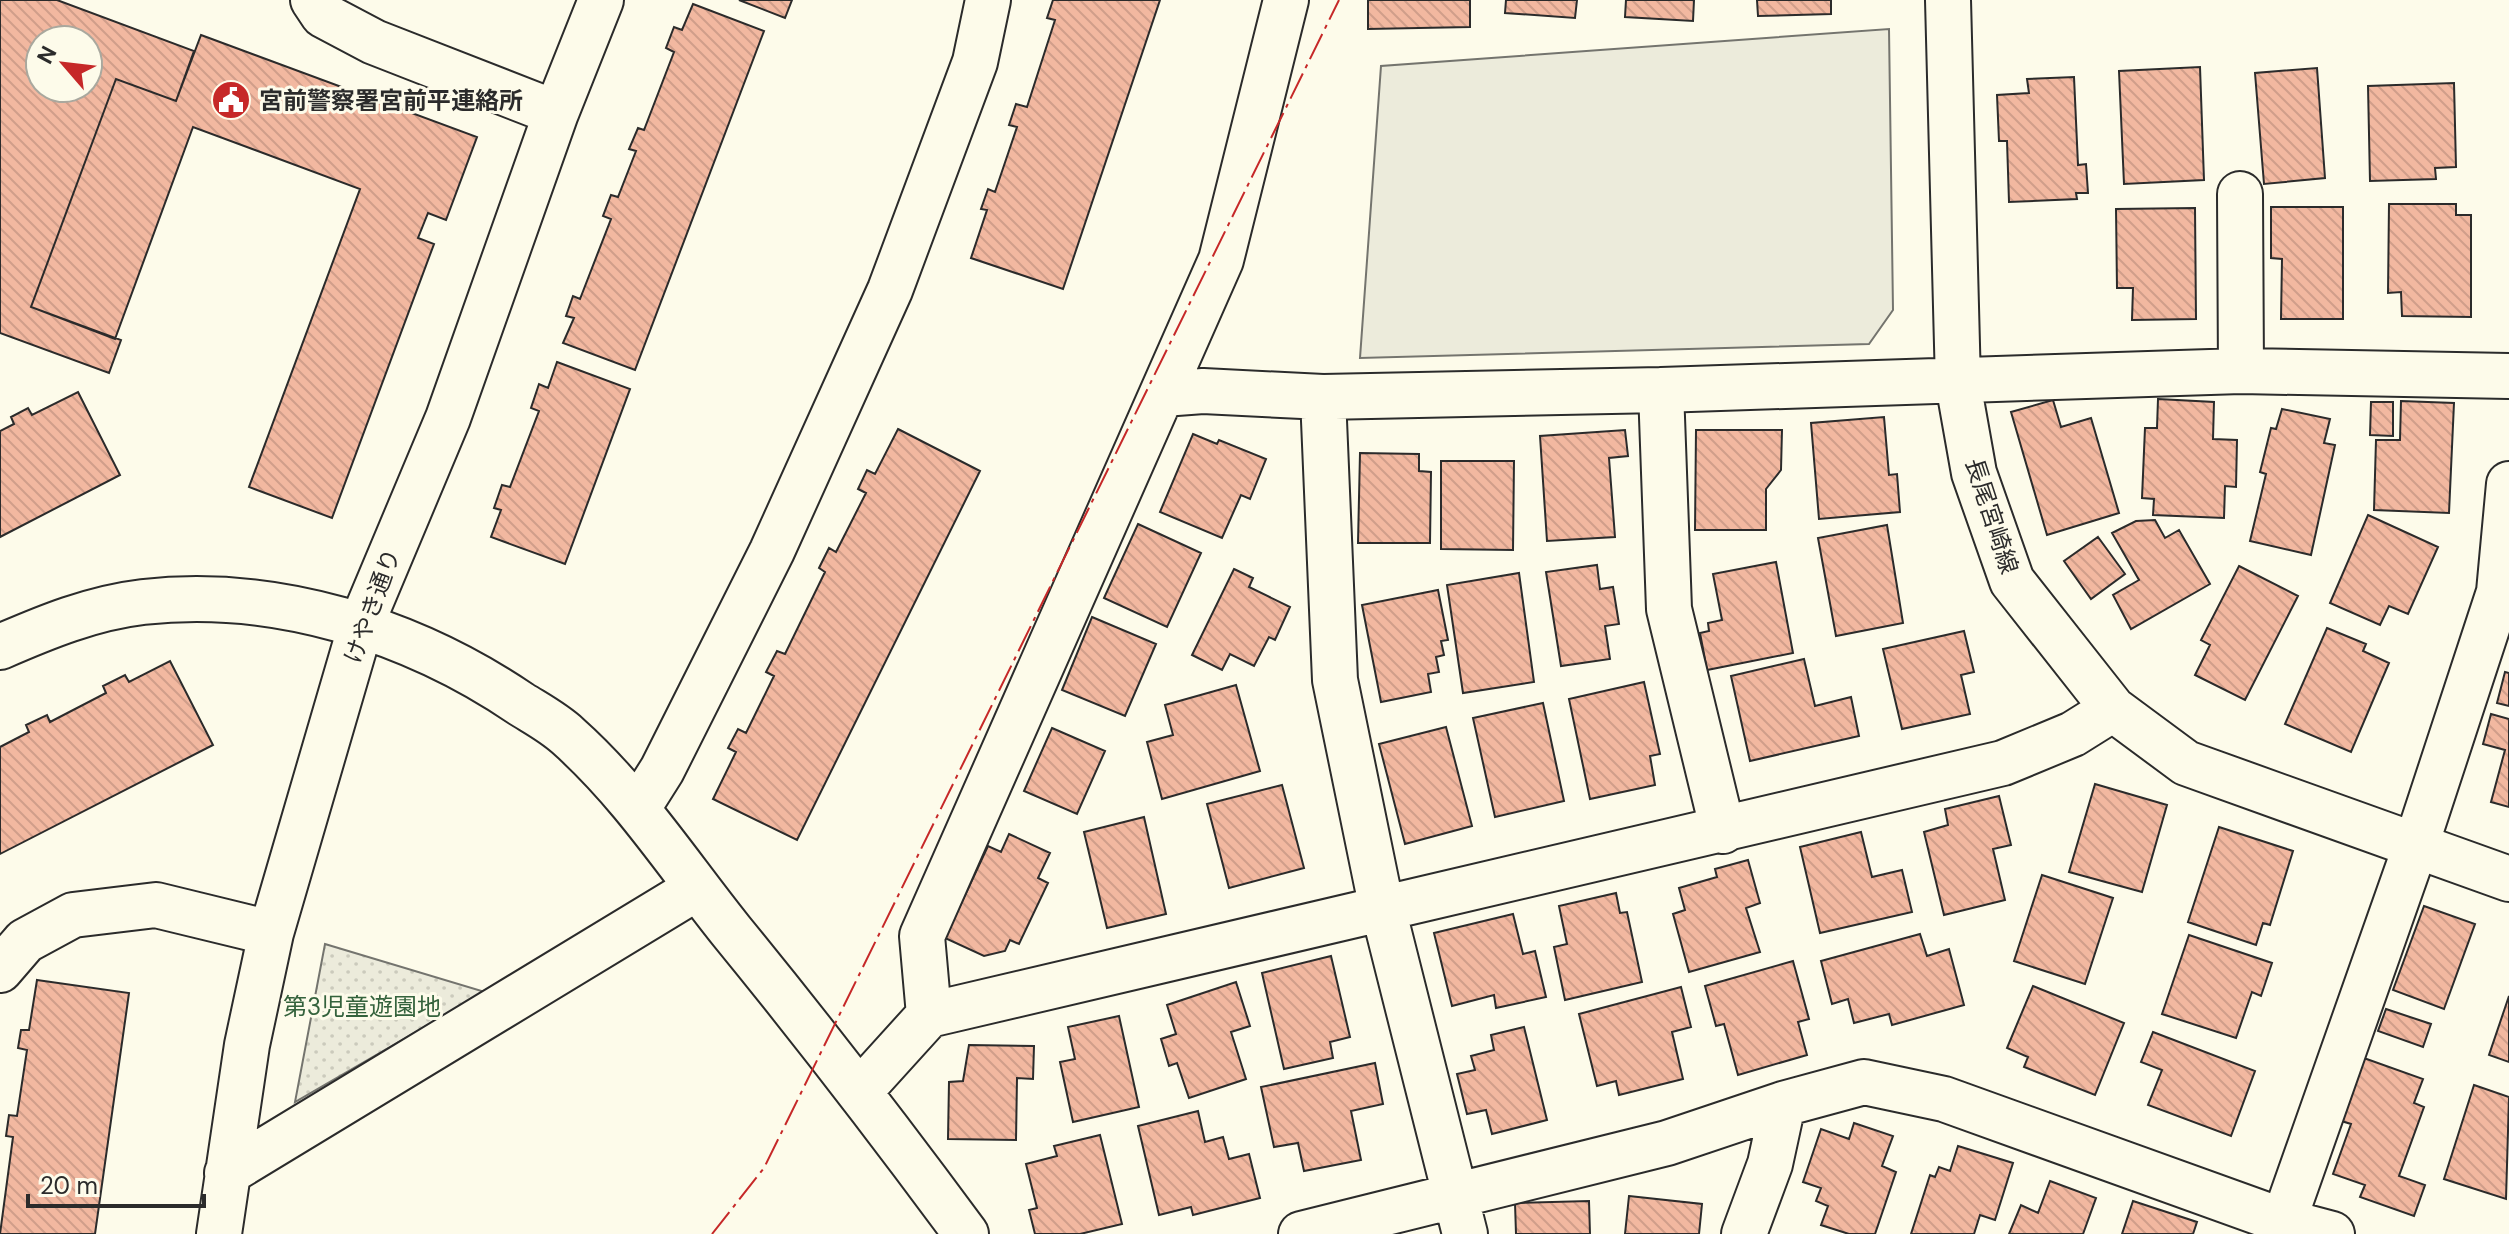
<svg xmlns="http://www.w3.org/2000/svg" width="2509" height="1234" font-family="'DM Sans','Noto Sans JP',sans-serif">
<defs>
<pattern id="park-dots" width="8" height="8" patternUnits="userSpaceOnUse" patternTransform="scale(2)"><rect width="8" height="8" fill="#ecebdb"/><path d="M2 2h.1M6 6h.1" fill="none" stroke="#cbcabc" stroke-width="1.8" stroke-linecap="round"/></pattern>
<pattern id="building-back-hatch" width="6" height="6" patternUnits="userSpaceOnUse" patternTransform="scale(2)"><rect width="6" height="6" fill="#f2b8a0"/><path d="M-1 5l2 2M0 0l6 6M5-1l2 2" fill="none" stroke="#d09e8a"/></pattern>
</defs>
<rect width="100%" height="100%" fill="#fdfbea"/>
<!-- green -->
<path fill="#ecebdb" stroke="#74746e" stroke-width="2" d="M1889,29L1893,310L1869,344L1360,358L1381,66Z"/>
<!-- park -->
<path fill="url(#park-dots)" stroke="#74746e" stroke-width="2" d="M325,944L485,992L295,1102Z"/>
<!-- building -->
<path fill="url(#building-back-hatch)" stroke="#2b2b2b" stroke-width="2" fill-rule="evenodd" d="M0,0H57L194,51L176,101L116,79L31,307L121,340L109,373L0,333ZM40,40H88V88H40Z
M739,0H792L785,18Z
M1053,0H1160L1063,289L971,258L987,210L981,209L988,189L995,192L1017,127L1009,125L1016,104L1027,107L1055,20L1047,18Z
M1368,0H1470V27L1368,29Z
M1506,0H1577L1575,18L1505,13Z
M1626,0H1694L1693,21L1625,17Z
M1757,0H1831V14L1758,16Z
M693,4L764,31L635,370L563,343L574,318L566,316L573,296L580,299L611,219L603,216L611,195L618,197L636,151L629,149L638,128L644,130L674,52L666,48L674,27L682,30Z
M201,35L477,137L446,220L428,213L418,238L434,244L332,518L249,487L360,189L193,127L115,339L31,307L116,79L176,101Z
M2200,67L2204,180L2124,184L2119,71Z
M2317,68L2325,178L2264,184L2255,73Z
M2074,77L2078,165L2086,164L2088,193H2076L2077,199L2009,202L2007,141H1999L1997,95L2029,93L2027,79Z
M2454,83L2456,167L2435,168L2436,179L2370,181L2368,86Z
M2389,204H2456V215H2471V317L2402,316L2401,292L2388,293Z
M2271,207H2343V319H2281L2282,259L2271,258Z
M2195,208L2196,319L2132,320L2133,288H2117L2116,209Z
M557,362L630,389L565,564L491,537L501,510L494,508L502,485L510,487L539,411L531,408L539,384L548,388Z
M78,392L120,475L0,537V431L14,424L11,417L28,408L32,415Z
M2158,399L2214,402L2213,439L2237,440L2236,487L2225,486L2224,518L2153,515L2154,499L2142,498L2145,428H2157Z
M2053,400L2061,427L2091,418L2119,513L2047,535L2011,412Z
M2401,401L2454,403L2449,513L2374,510L2376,440H2400Z
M2371,402H2393V436L2370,435Z
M2282,409L2330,419L2324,443L2335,445L2311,555L2250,541L2266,474L2260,472L2271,428L2276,429Z
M1884,417L1889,475L1897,474L1900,512L1819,519L1811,423Z
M898,429L980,471L797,840L713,799L736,752L728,748L738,729L746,733L774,676L766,672L777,651L785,654L825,572L819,568L829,548L836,552L866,493L858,489L867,470L875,474Z
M1625,430L1628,456L1609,458L1615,537L1547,541L1540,436Z
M1696,430H1782L1781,470L1766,489V530H1695Z
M1193,434L1217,444L1219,440L1266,459L1250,499L1241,495L1222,538L1160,512Z
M1360,453L1419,454V471L1431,472L1430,543H1358Z
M1441,461H1514L1513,550L1441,549Z
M2368,515L2438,547L2408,614L2389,606L2380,625L2330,603Z
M2155,520L2165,538L2179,530L2210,584L2131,629L2113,595L2139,580L2112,533L2136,521Z
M1138,524L1201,553L1167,627L1104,598Z
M1887,525L1903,623L1836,636L1818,538Z
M2098,537L2125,574L2091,599L2064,561Z
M1776,562L1793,653L1707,670L1700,633L1709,631L1708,623L1722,620L1713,574Z
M1597,565L1600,589L1613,587L1619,624L1605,626L1610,659L1561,666L1546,572Z
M2239,566L2298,596L2245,700L2195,675L2210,645L2201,640Z
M1234,569L1253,578L1249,587L1290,607L1275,640L1269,637L1254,666L1230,654L1222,670L1192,655Z
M1519,573L1534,682L1463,693L1447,585Z
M1438,590L1448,640L1441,641L1444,655L1436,657L1439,672L1428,674L1431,692L1381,702L1362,605Z
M1092,617L1156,644L1125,716L1062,690Z
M2327,628L2366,644L2363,651L2389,663L2351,752L2285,724Z
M1964,631L1974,672L1961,675L1970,714L1902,729L1883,649Z
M1804,659L1815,706L1851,697L1859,736L1750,761L1731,676Z
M170,661L213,745L0,854V747L29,732L26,725L47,715L50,722L106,693L103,686L125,675L129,682Z
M2505,672L2509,673V706L2497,703Z
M1644,682L1660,754L1650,756L1655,785L1590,799L1569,699Z
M1236,685L1260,771L1162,799L1147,742L1173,735L1165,705Z
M1543,703L1564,801L1495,817L1473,718Z
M2491,714L2509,719V807L2491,802L2505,750L2483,744Z
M1446,727L1472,826L1405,844L1379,744Z
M1052,728L1105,751L1077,814L1024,791Z
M2095,784L2167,805L2142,892L2069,872Z
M1282,785L1304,868L1229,888L1207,804Z
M1999,796L2011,845L1993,849L2005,900L1944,915L1924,832L1948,825L1945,809Z
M1144,817L1166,914L1107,928L1084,832Z
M2219,827L2293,851L2270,925L2263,923L2256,945L2188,922Z
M1861,832L1872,877L1902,870L1912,912L1820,933L1800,847Z
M1009,834L1050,853L1038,878L1048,883L1019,944L1010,940L1005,951L984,956L945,938L988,846L1001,852Z
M1748,860L1760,903L1746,908L1760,952L1689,972L1673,914L1685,910L1679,888L1717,877L1715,869Z
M2042,875L2113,898L2085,984L2014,961Z
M1616,893L1620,913L1627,912L1642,982L1565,1000L1554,947L1567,944L1559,906Z
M2424,906L2475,924L2444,1009L2393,990Z
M1513,914L1523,954L1535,951L1546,997L1496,1008L1494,995L1452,1006L1434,933Z
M1920,934L1927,956L1949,949L1964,1005L1892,1025L1889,1014L1854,1023L1848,999L1832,1004L1821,961Z
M2189,935L2272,963L2261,996L2252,992L2236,1038L2162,1014Z
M1331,956L1350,1037L1330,1042L1333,1058L1284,1069L1262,973Z
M1793,961L1809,1019L1798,1022L1807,1055L1738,1075L1724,1024L1716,1026L1705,986Z
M37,980L129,993L95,1234H0L13,1137L6,1136L9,1115L17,1116L27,1050L18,1048L21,1030H29Z
M1236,982L1250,1026L1231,1032L1246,1079L1189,1098L1177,1063L1169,1066L1161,1039L1176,1034L1167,1005Z
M2033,986L2124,1023L2095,1095L2024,1067L2028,1057L2007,1048Z
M1681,987L1691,1027L1672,1032L1683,1079L1619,1095L1616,1081L1597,1086L1579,1014Z
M2509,996V1062L2489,1055Z
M2386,1009L2431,1024L2423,1047L2378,1031Z
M1119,1016L1139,1107L1073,1122L1060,1062L1075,1059L1068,1027Z
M1524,1027L1547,1120L1492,1134L1486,1110L1467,1114L1457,1074L1475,1070L1471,1056L1494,1050L1491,1035Z
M2153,1032L2255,1071L2231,1136L2148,1105L2162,1070L2141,1062Z
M969,1045L1034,1046L1033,1079L1017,1078L1016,1140L948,1139L949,1082L963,1081Z
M2361,1057L2423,1079L2414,1103L2424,1107L2399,1176L2425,1185L2414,1216L2360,1197L2365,1185L2333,1174L2351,1124L2338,1120Z
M1375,1063L1383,1104L1351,1111L1361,1160L1304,1171L1298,1143L1274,1147L1261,1087Z
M2474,1085L2509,1097L2506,1199L2444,1179Z
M1198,1111L1205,1142L1223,1137L1229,1159L1249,1154L1260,1198L1193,1215L1191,1207L1159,1215L1138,1126Z
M1854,1123L1893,1136L1882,1166L1896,1172L1875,1234H1849L1821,1225L1828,1206L1816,1201L1821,1188L1803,1182L1821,1129L1849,1139Z
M1100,1135L1122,1224L1080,1234H1035L1029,1210L1037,1208L1026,1164L1057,1156L1054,1146Z
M1958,1146L2013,1163L1995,1220L1980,1215L1974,1234H1911L1930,1175L1935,1177L1939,1167L1950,1171Z
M2050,1181L2096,1198L2083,1234H2009L2021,1205L2038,1213Z
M1629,1196L1702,1204L1699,1234H1625Z
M1589,1201L1590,1234H1516L1515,1203Z
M2133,1201L2197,1222L2193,1234H2122Z"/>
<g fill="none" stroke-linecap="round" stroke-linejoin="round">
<!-- minor casing -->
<g stroke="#2b2b2b" stroke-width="48">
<path id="minor" d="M313,0L323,15L374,42L556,113
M1948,0L1958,383L1974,473L2012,581L2113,709L2186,763L2509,879
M2240,194L2241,371
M1661,390L1669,609L1723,831
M1163,394L1203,391L1323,397L1661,390L2241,371L2509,376
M1323,397L1335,680L1377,885L1465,1234
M0,647C46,627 92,608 143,602C275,587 412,630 521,704C537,714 554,723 568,736C632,793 679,866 732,932C813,1031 890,1131 966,1234
M638,808L662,770L772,551L890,290L975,62L988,0
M0,970L25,941L73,915L156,905L271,933
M929,1015L922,936L1221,260L1286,0
M861,1090L929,1015L2003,763L2073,734L2113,709
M227,1173L697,888
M219,1234L247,1045L271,933L361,625L448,418L556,113L601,0
M1301,1234L1667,1143L1783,1104L1864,1082L1944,1099L2283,1221L2332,1234
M1744,1234L1770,1164L1783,1104
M2279,1234L2415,848L2499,592L2509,484"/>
</g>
<!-- minor -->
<use href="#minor" stroke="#fdfbea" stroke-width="44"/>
<!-- power -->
<path stroke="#c62828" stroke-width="2" stroke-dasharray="28 6 4 6" stroke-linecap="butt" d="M712,1234L764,1168L1339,0"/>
</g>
<!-- icons -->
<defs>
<g id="civic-disc" transform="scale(2)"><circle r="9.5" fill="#c62828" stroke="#fdfbea"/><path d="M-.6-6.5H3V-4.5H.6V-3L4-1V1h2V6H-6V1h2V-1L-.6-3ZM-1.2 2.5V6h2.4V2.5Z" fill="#fff"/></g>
</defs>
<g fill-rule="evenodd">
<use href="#civic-disc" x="231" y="100"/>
</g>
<g text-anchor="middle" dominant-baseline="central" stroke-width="6" stroke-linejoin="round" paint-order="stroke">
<!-- poi labels -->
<g font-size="24" font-weight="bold" fill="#2b2b2b" stroke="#fdfbea" text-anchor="start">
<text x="259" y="100">宮前警察署宮前平連絡所</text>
</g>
<!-- street labels -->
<g font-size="24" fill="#2b2b2b" stroke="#fdfbea">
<text transform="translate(1992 516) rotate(72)">長尾宮崎線</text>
<text transform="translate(372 606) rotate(-70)">けやき通り</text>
</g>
<!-- park labels -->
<g font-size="24" fill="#34623c" stroke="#fdfbea">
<text x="362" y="1006">第3児童遊園地</text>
</g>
</g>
<!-- north arrow -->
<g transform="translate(64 64) rotate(298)"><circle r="38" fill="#fdfbea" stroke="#a9a89e" stroke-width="2"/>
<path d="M0-6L14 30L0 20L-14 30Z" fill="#c62828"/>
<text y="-12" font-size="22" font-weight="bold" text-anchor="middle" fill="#2b2b2b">N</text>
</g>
<!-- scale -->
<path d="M28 1194v12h176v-12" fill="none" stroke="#2b2b2b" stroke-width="4"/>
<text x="40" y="1194" font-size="24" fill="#2b2b2b" stroke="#fdfbea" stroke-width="6" paint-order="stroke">20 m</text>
</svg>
